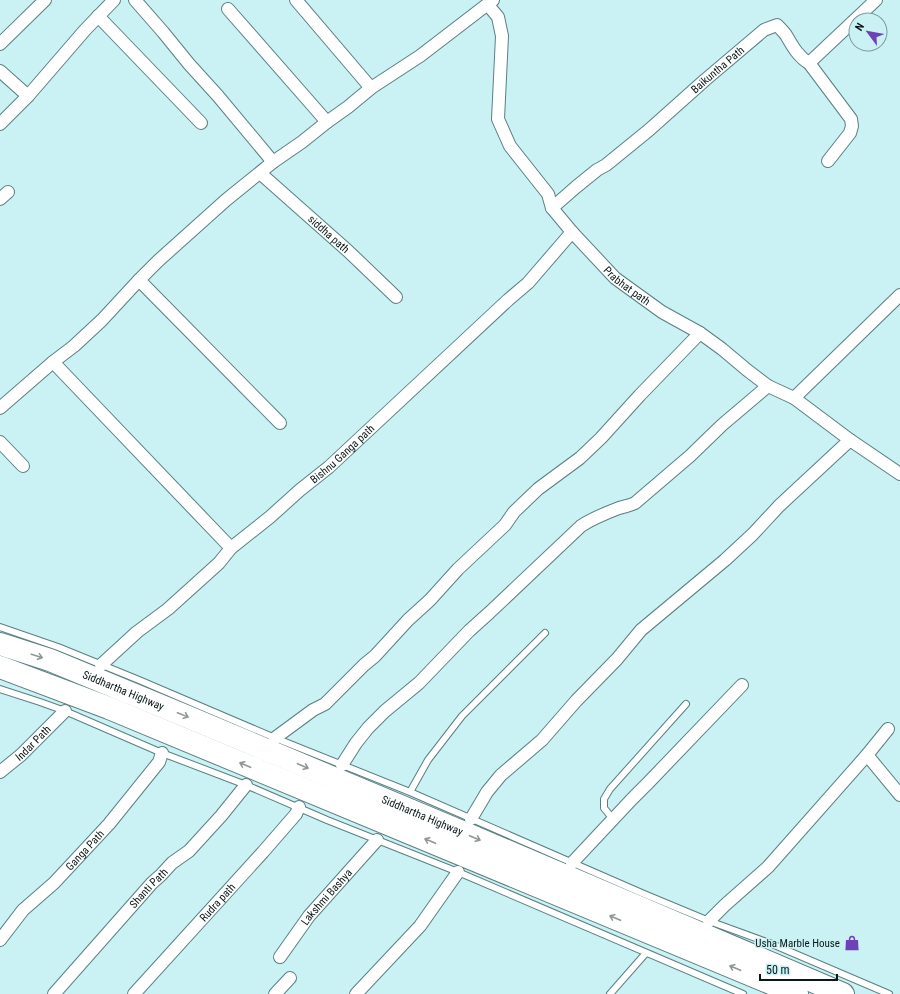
<svg xmlns="http://www.w3.org/2000/svg" width="900" height="994" font-family="'Roboto Condensed',sans-serif">
<rect width="100%" height="100%" fill="#caf1f3"/>
<g fill="none" stroke-linecap="round" stroke-linejoin="round">
<!-- lane casing -->
<g stroke="#5b7f81" stroke-width="8">
<path id="lane" d="M0,627L58,647L139,680L275,738L410,792L644,894L709,921L772,944L889,994
M0,689L40,702L65,711L162,753L246,785L327,820L458,872L743,994
M410,792L428,760L462,716L545,633
M613,819L604,808V799L610,789L686,704
M610,994L646,953"/>
</g>
<!-- street casing -->
<g stroke="#5b7f81" stroke-width="14">
<g id="street">
<path d="M135,0L163,32L189,64L218,96L273,162"/>
<path d="M296,0L371,88"/>
<path id="s1" d="M488,5L498,17L502,36L498,119L510,146L548,194L552,208L572,232L615,278L662,312L700,333L722,349L747,370L768,386L794,398L850,440L900,474"/>
<path d="M228,9L327,122"/>
<path d="M98,16L201,123"/>
<path d="M0,44L45,0"/>
<path d="M809,63L851,119L852,126L850,133L828,161"/>
<path d="M0,71L28,96"/>
<path d="M0,124L28,96L85,30L114,0"/>
<path id="s2" d="M260,173L348,251L396,297"/>
<path d="M0,199L8,192"/>
<path id="s3" d="M552,208L576,187L597,170L606,165L649,130L705,80L764,30L777,25C780,28 783,31 786,35C792,45 798,57 809,63L876,0"/>
<path d="M139,280L280,423"/>
<path d="M53,362L231,548"/>
<path d="M794,398L900,295"/>
<path d="M0,408L53,362L74,346L102,320L139,280L158,261L226,200L273,162L302,142L327,122L348,107L371,88L420,56L493,0"/>
<path d="M0,442L23,466"/>
<path id="s4" d="M101,665L137,632L168,609L219,563L231,548L270,517L300,490L329,467L508,300L528,283L572,232"/>
<path d="M275,738L313,710L325,704L364,665L375,656L408,620L430,600L458,569L505,525L514,512L538,489L580,458L601,438L640,395L700,333"/>
<path d="M867,755L900,795"/>
<path d="M342,765L356,743L368,728L385,711L419,683L469,631L489,613L581,526C593,518 606,513 619,508C625,506 629,506 635,503L690,456L722,425L768,386"/>
<path id="s5" d="M0,772L21,755L65,711"/>
<path d="M471,819L487,792L501,775L542,740L576,701L617,659L641,630L725,560L753,534L779,506L850,440"/>
<path d="M572,863L632,799L648,783L742,685"/>
<path d="M709,921L725,905L768,867L867,755L888,729"/>
<path id="s6" d="M0,940L23,910L54,883L109,824L159,762L162,753"/>
<path id="s7" d="M280,957L309,916L377,840"/>
<path id="s8" d="M54,994L152,883L161,875L172,863L189,851L221,816L246,785"/>
<path id="s9" d="M134,994L263,852L296,814L299,807"/>
<path d="M275,994L290,978"/>
<path d="M356,994L420,926L458,872"/>
</g>
</g>
<!-- highway casing -->
<g stroke="#5b7f81" stroke-width="24">
<g id="highway">
<path id="s10" d="M0,644L50,660L188,717L462,832L843,994"/>
<path d="M0,667L109,708L797,994"/>
</g>
</g>
<!-- lane -->
<use href="#lane" stroke="#fff" stroke-width="6"/>
<!-- street -->
<use href="#street" stroke="#fff" stroke-width="12"/>
<!-- highway -->
<use href="#highway" stroke="#fff" stroke-width="22"/>
</g>
<!-- one-way arrows -->
<defs><path id="oneway-shaft" d="M-6 0H5M1.5-3L5.5 0L1.5 3" fill="none" stroke-width="1.6" stroke-linecap="round" stroke-linejoin="round"/></defs>
<g stroke="#919798">
<use href="#oneway-shaft" transform="translate(37 656) rotate(18)"/>
<use href="#oneway-shaft" transform="translate(183 715) rotate(22)"/>
<use href="#oneway-shaft" transform="translate(245 765) rotate(-157)"/>
<use href="#oneway-shaft" transform="translate(303 766) rotate(23)"/>
<use href="#oneway-shaft" transform="translate(475 838) rotate(23)"/>
<use href="#oneway-shaft" transform="translate(430 841) rotate(-157)"/>
<use href="#oneway-shaft" transform="translate(615 918) rotate(-157)"/>
<use href="#oneway-shaft" transform="translate(735 968) rotate(-157)"/>
</g>
<!-- icons -->
<defs>
<g id="shop-bare" transform="scale(1.2)"><path d="M-5-2.5h2.3a2.7 3.5 0 0 1 5.4 0H5L5.5 6h-11ZM-1.5-2.5h3a1.5 2.3 0 0 0-3 0Z" fill="#6f41b9" stroke="#caf1f3" stroke-width="2.5" paint-order="stroke"/></g>
</defs>
<g fill-rule="evenodd">
<use href="#shop-bare" x="852" y="943"/>
</g>
<g text-anchor="middle" dominant-baseline="central" stroke-width="3" stroke-linejoin="round" paint-order="stroke">
<!-- street labels -->
<g font-size="11" fill="#0a1819" stroke="#caf1f3">
<text stroke="none"><textPath href="#s3" startOffset="216">Baikuntha Path</textPath></text>
<text stroke="none"><textPath href="#s2" startOffset="92">siddha path</textPath></text>
<text stroke="none"><textPath href="#s1" startOffset="332">Prabhat path</textPath></text>
<text stroke="none"><textPath href="#s4" startOffset="321">Bishnu Ganga path</textPath></text>
<text stroke="none"><textPath href="#s10" startOffset="132">Siddhartha Highway</textPath></text>
<text stroke="none"><textPath href="#s5" startOffset="44">Indar Path</textPath></text>
<text stroke="none"><textPath href="#s10" startOffset="456">Siddhartha Highway</textPath></text>
<text stroke="none"><textPath href="#s6" startOffset="124">Ganga Path</textPath></text>
<text stroke="none"><textPath href="#s8" startOffset="142">Shanti Path</textPath></text>
<text stroke="none"><textPath href="#s7" startOffset="76">Lakshmi Bashya</textPath></text>
<text stroke="none"><textPath href="#s9" startOffset="124">Rudra path</textPath></text>
</g>
<!-- poi labels -->
<g font-size="11" fill="#0a1819" stroke="#caf1f3" text-anchor="end">
<text x="840" y="943">Usha Marble House</text>
</g>
</g>
<!-- north arrow -->
<g transform="translate(868 32) rotate(302)"><circle r="19" fill="#caf1f3" stroke="#7d9a9c"/>
<path d="M0-3L7 15L0 10L-7 15Z" fill="#6f41b9"/>
<text y="-6" font-size="11" font-weight="bold" text-anchor="middle" fill="#0a1819">N</text>
</g>
<!-- scale -->
<path d="M760 974v6h77v-6" fill="none" stroke="#0a1819" stroke-width="2"/>
<text x="766" y="974" font-size="12" fill="#0a1819" stroke="#caf1f3" stroke-width="3" paint-order="stroke">50 m</text>
</svg>
